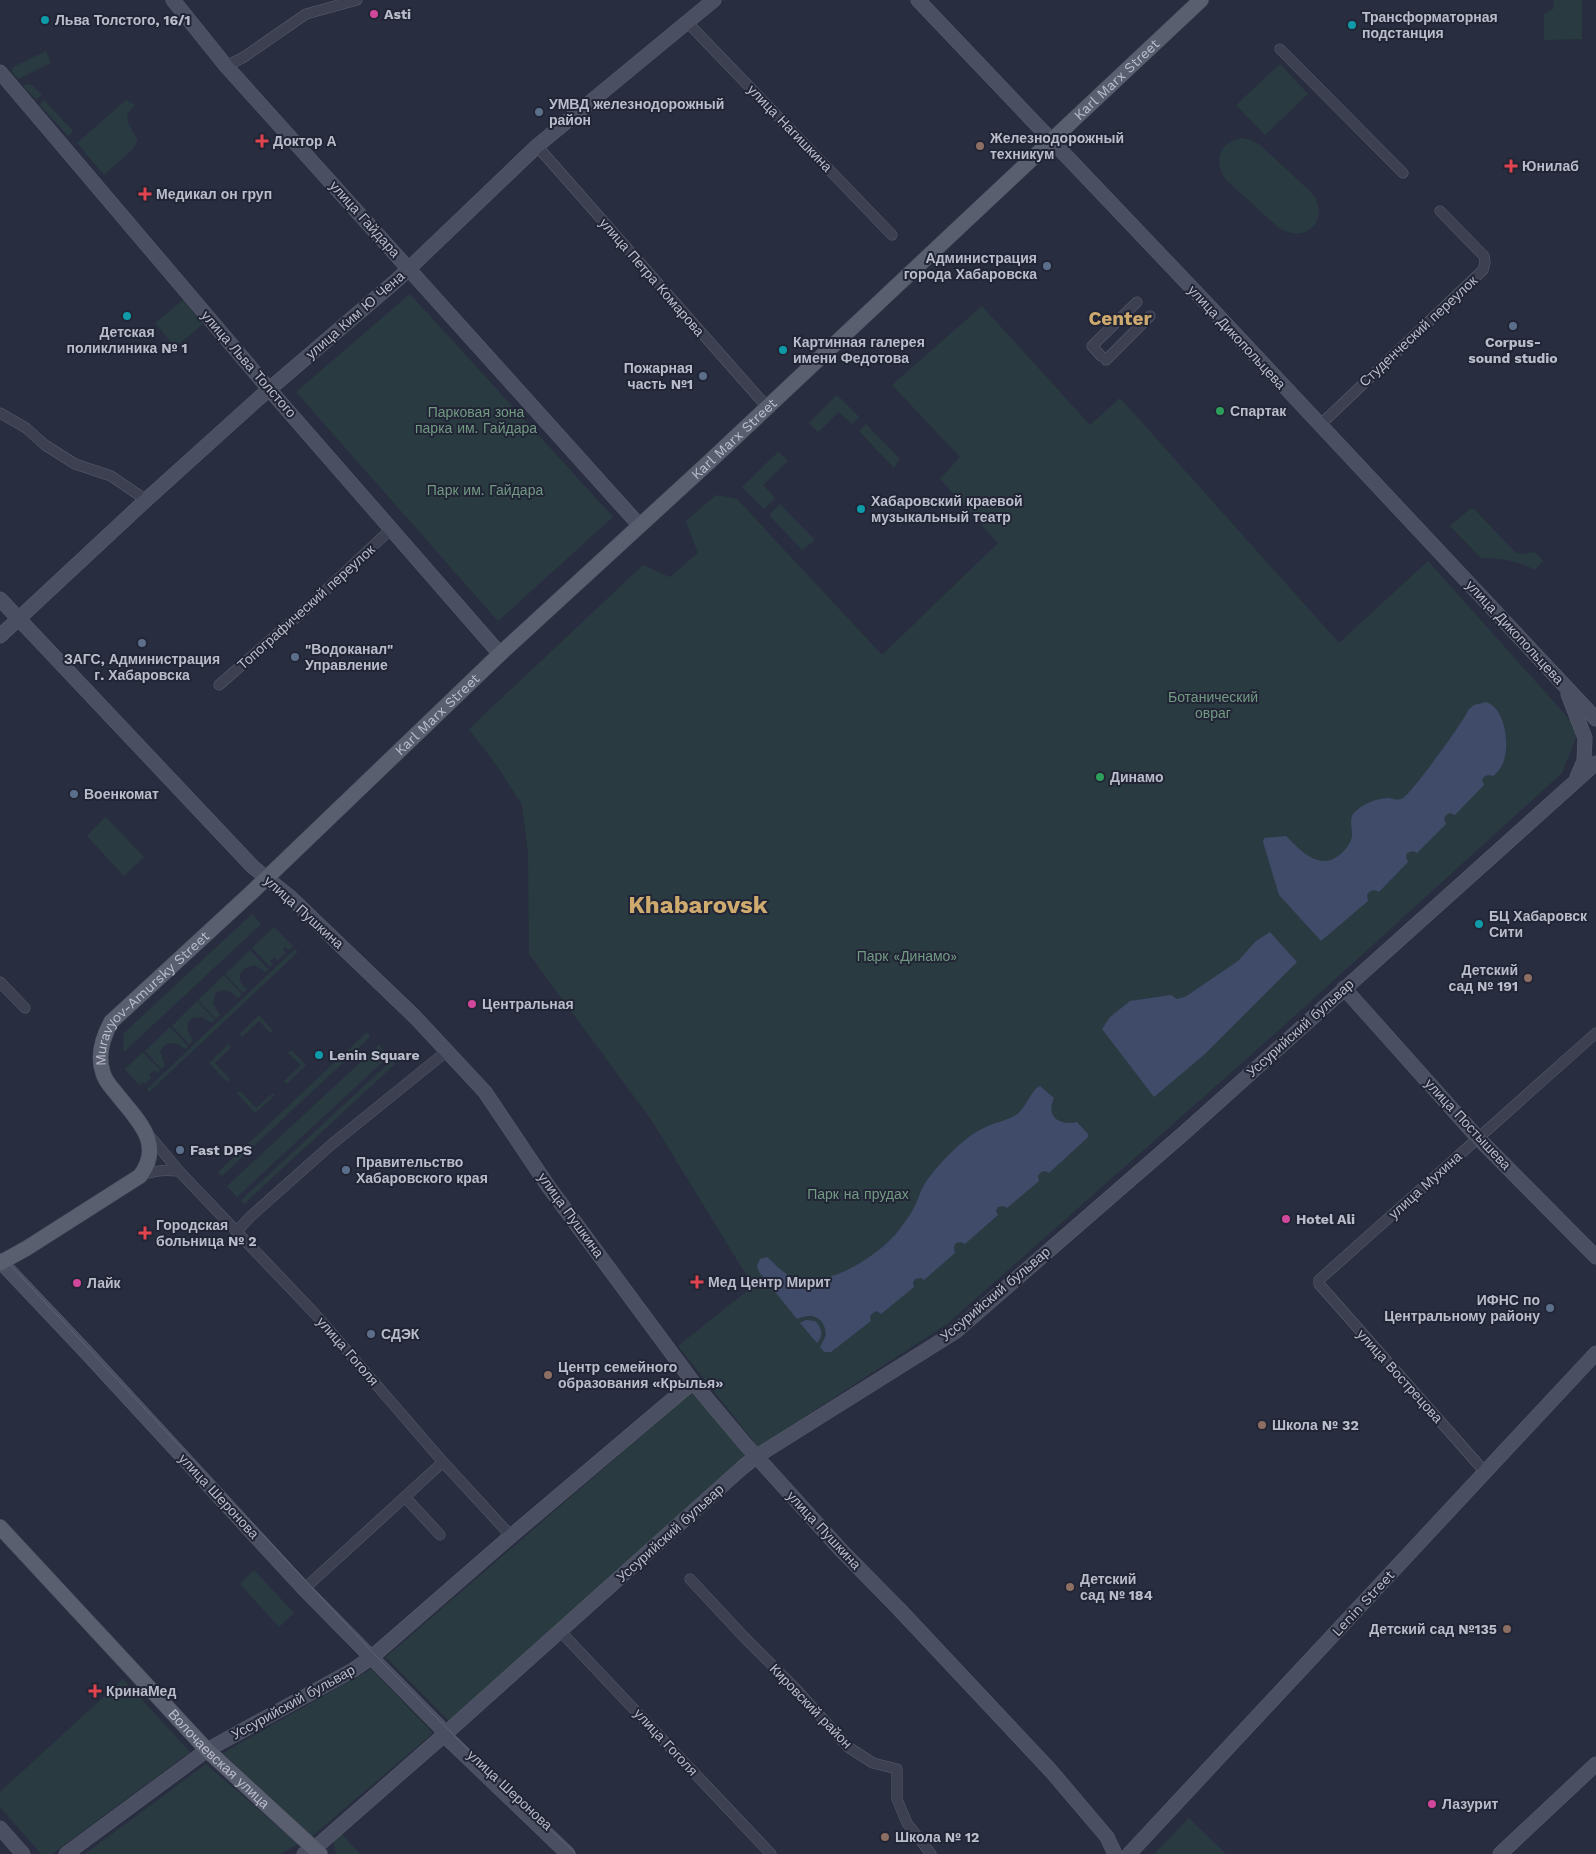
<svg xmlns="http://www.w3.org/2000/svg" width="1596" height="1854" font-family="'Work Sans',sans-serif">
<rect width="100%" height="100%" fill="#282e40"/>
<!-- green -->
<path fill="#2a3a41" d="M1554,0H1582V39L1544,40V14L1553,9Z
M46,51L51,63L18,79L12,72L13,67Z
M1280,64L1308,94L1265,135L1236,105Z
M25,84L32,85L42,95L36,99L24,87Z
M44,100L73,131L68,136L40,105Z
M126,100L135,105L127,114L128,123L137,139V142L132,150L104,175L77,143Z
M1241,138L1251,140L1259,144L1312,193C1331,219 1307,245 1279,228L1226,180C1213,161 1219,143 1241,138Z
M410,294L613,517L498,621L296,392Z
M183,300L203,324L175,347L155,323Z
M982,306L1090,425L1120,398L1339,643L1428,561L1579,730L1562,773L1278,1031L947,1324L758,1447L678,1346L753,1286L652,1121L529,954L528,853L522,805L500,770L469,729L643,565L670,577L698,553L686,521L716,495L737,499L882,655L998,543L940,479L960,457L892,385Z
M837,395L859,417L852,424L839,412L818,432L809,423Z
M866,424L900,459L894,468L859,431Z
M778,452L788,461L763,485L775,498L764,509L742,487Z
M780,504L815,540L802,550L769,515Z
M1470,509L1475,510L1515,552L1522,554L1535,552L1543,561L1535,570C1518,561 1500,558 1481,558L1450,526Z
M106,817L144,857L124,876L87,836Z
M252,914L261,924L124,1052L123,1034Z
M274,927L293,946L289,950L285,947L283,949L286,953L277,961L274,957L270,961L273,964L270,967L252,948Z
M295,949L298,952L149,1092L147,1089Z
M250,950L268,969L266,972L254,965L243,969C238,977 239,983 247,989L243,993L225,974Z
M224,975L242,994L238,998C231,991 224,987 215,994L213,1004L220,1015L216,1019L198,1000Z
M197,1001L215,1020L212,1023L202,1017L192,1018C184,1026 188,1032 193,1040L189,1044L172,1026Z
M259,1015L273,1031L271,1033L259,1021L242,1037L240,1034Z
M170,1027L188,1046L185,1049C175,1041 166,1040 160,1052L165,1065L161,1069L145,1051Z
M367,1032L370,1037L222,1176L218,1172Z
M229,1044L231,1047L215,1063L230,1079L227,1082L209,1063Z
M379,1045L389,1056L237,1197L227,1186Z
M291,1050L306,1065L287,1084L284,1081L301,1065L288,1053Z
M143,1052L160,1070L157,1073L154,1070L149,1075L151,1078L145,1084L143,1082L139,1085L125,1069Z
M392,1060L395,1064L244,1204L241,1200Z
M240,1091L256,1108L273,1093L275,1095L255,1113L237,1093Z
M693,1391L747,1456L449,1721L386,1657Z
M254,1570L294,1613L279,1627L240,1584Z
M371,1669L433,1733L311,1837L223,1753Z
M123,1679L190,1752L52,1854H41L0,1807V1792Z
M206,1764L298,1844L280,1854H85Z
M1189,1818L1226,1854H1154Z
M341,1833L360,1854H336L333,1839Z"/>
<!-- water -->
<path fill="#404a69" d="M1486,702C1506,708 1510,747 1503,763C1501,768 1497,773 1493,776L1489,775L1485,776L1482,780L1484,785L1455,815L1450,813L1446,815L1444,819L1446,824L1417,853L1413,851L1407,853L1406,857L1408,862L1379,892C1373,889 1370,890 1367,895L1368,901L1321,941L1279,895L1263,842L1264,838L1286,836C1298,848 1313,865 1331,860C1340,857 1352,844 1352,835C1352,827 1349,818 1354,813C1362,804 1377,798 1389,798C1394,799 1398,801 1403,798C1412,793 1464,721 1469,709L1474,705Z
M1270,932L1297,962L1205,1054L1154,1097L1102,1029L1110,1017L1130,1001L1171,995L1177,999L1185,997L1238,961L1256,941Z
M1040,1086L1054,1098C1045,1117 1060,1126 1077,1122L1088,1134V1137L1085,1140L1049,1173L1045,1171L1041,1172L1038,1176L1039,1181L1007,1208L1003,1206L998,1207L996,1211L998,1215L965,1244L961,1242L956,1243L954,1247L955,1253L924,1280L921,1278L915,1279L913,1283L914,1287L881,1314L877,1311L873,1313L870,1316L871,1321L831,1352H824L820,1347L826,1335C825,1317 812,1312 797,1319L759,1272L757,1266L760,1259L767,1257C775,1264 785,1275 794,1278C826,1290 880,1255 899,1230C906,1221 913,1211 917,1201C919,1197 920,1192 923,1187C927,1179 935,1170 941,1163C955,1148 969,1134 988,1126C997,1122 1008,1120 1016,1115C1027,1107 1030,1091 1040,1086Z
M806,1320L815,1321C822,1327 824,1336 817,1343L800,1323Z"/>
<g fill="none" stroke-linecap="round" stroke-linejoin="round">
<!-- street casing -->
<g stroke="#5a5e6d" stroke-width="11">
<path id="street" d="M687,22L892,235
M1280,49L1403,173
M226,66L244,57L306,14L357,0
M537,146L767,407
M1101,356L1092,346L1137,302
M1106,360L1150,316
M0,413L26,428L45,445L75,464L111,476L146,500
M1320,425L1483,270L1485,263L1484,256L1440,211
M219,685L307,608L391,529
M0,982L25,1008
M148,1134L179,1171L317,1316L443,1462L511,1536
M140,1176C154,1170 165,1170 179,1171
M237,1231L250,1217L332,1144L447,1051
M1485,1472L1319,1284V1280L1596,1033
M405,1497L440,1535
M690,1579L744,1637L795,1688L848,1747L873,1763L897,1769V1799L907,1823L931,1854
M304,1589L443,1462
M560,1631L771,1854"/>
</g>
<!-- secondary casing -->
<g stroke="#5a5e6d" stroke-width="15">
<path id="secondary" d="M173,0L226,66L640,526
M918,0L1208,305L1596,719
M0,72L269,389L500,654
M0,599L253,867L289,896L415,1017L485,1092L548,1186L693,1382L745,1444L841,1550L899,1609L1051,1771L1107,1837L1115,1854
M0,636L146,500L259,398L398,279L537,146L714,0
M1568,694L1585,738L1584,761L1577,777
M1344,988L1478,1138L1596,1257
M0,1261L86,1352L304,1589L440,1727L444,1735L568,1854
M0,1828L23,1854
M66,1854L207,1750L353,1670L372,1657L511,1536L693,1382
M304,1854L315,1848L444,1735L743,1467L757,1456L955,1332L1184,1133L1596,763
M1129,1854L1596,1353
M1500,1854L1596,1764"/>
</g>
<!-- primary casing -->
<g stroke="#464959" stroke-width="16">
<g id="primary">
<path id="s1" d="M0,1263L27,1248L140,1176C165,1143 136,1119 116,1093C111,1087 105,1081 103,1073C97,1056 103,1037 111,1022L251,893L500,654L708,463L1201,0"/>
<path id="s2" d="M0,1527L207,1750L320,1854"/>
</g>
</g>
<!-- street -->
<use href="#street" stroke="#3c4050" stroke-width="10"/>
<!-- secondary -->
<use href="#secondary" stroke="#4a4f62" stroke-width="14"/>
<!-- primary -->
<use href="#primary" stroke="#5a5f70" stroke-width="15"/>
<!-- tram -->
<path stroke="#5e6476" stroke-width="1" d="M0,1254L377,1657L497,1779L576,1854"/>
</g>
<!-- markers -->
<g fill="#d1479c" stroke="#212535" stroke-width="2">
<circle cx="374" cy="14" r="5"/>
<circle cx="472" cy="1004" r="5"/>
<circle cx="1286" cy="1219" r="5"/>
<circle cx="77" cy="1283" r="5"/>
<circle cx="1432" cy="1804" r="5"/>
</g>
<g fill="#0f9aa8" stroke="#212535" stroke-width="2">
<circle cx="45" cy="20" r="5"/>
<circle cx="1352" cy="25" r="5"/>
<circle cx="127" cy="316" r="5"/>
<circle cx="783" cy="350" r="5"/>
<circle cx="861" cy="509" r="5"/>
<circle cx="1479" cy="924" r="5"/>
<circle cx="319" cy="1055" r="5"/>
</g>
<g fill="#5c6f8a" stroke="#212535" stroke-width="2">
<circle cx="539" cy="112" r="5"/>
<circle cx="1047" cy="266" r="5"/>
<circle cx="1513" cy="326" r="5"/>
<circle cx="703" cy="376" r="5"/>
<circle cx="142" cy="643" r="5"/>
<circle cx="295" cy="657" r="5"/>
<circle cx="74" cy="794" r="5"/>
<circle cx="180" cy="1150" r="5"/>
<circle cx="346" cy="1170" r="5"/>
<circle cx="1550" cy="1308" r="5"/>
<circle cx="371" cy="1334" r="5"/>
</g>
<g fill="#e0444e" stroke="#212535" stroke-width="2">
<path d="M259.5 133.5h5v5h5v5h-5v5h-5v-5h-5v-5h5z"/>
<path d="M1508.5 158.5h5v5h5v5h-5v5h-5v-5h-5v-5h5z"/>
<path d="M142.5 186.5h5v5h5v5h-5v5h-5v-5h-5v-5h5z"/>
<path d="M142.5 1225.5h5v5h5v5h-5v5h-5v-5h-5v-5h5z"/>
<path d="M694.5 1274.5h5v5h5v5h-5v5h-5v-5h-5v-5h5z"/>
<path d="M92.5 1683.5h5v5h5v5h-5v5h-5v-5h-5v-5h5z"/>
</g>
<g fill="#8d6e63" stroke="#212535" stroke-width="2">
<circle cx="980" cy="146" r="5"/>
<circle cx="1528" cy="978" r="5"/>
<circle cx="548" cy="1375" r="5"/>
<circle cx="1262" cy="1425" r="5"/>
<circle cx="1070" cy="1587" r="5"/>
<circle cx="1507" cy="1629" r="5"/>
<circle cx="885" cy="1837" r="5"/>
</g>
<g fill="#2e9e5b" stroke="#212535" stroke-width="2">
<circle cx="1220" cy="411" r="5"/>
<circle cx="1100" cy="777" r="5"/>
</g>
<g text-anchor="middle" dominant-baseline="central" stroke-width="4" stroke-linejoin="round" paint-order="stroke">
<!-- poi labels -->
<g font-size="14" font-weight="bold" fill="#b9bcca" stroke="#212535" text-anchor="start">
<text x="384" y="14">Asti</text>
<text x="1362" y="17">Трансформаторная<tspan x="1362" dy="16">подстанция</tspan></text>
<text x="55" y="20">Льва Толстого, 16/1</text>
<text x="549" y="104">УМВД железнодорожный<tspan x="549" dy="16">район</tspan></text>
<text x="990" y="138">Железнодорожный<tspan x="990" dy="16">техникум</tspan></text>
<text x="273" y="141">Доктор А</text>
<text x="1522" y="166">Юнилаб</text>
<text x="156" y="194">Медикал он груп</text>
<text x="1037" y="258" text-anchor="end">Администрация<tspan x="1037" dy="16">города Хабаровска</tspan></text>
<text x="127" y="332" text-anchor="middle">Детская<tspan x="127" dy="16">поликлиника № 1</tspan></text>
<text x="793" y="342">Картинная галерея<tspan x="793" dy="16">имени Федотова</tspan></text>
<text x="1513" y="342" text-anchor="middle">Corpus-<tspan x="1513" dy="16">sound studio</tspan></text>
<text x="693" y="368" text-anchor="end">Пожарная<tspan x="693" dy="16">часть №1</tspan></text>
<text x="1230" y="411">Спартак</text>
<text x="871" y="501">Хабаровский краевой<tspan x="871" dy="16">музыкальный театр</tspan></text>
<text x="305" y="649">"Водоканал"<tspan x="305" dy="16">Управление</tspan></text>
<text x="142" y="659" text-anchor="middle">ЗАГС, Администрация<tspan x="142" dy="16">г. Хабаровска</tspan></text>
<text x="1110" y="777">Динамо</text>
<text x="84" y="794">Военкомат</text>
<text x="1489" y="916">БЦ Хабаровск<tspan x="1489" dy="16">Сити</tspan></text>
<text x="1518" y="970" text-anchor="end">Детский<tspan x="1518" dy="16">сад № 191</tspan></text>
<text x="482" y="1004">Центральная</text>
<text x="329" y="1055">Lenin Square</text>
<text x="190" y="1150">Fast DPS</text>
<text x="356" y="1162">Правительство<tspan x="356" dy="16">Хабаровского края</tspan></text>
<text x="1296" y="1219">Hotel Ali</text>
<text x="156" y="1225">Городская<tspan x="156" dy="16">больница № 2</tspan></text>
<text x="708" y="1282">Мед Центр Мирит</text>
<text x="87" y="1283">Лайк</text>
<text x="1540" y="1300" text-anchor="end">ИФНС по<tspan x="1540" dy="16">Центральному району</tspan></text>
<text x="381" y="1334">СДЭК</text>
<text x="558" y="1367">Центр семейного<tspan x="558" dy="16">образования «Крылья»</tspan></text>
<text x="1272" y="1425">Школа № 32</text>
<text x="1080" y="1579">Детский<tspan x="1080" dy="16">сад № 184</tspan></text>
<text x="1497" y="1629" text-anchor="end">Детский сад №135</text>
<text x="106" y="1691">КринаМед</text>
<text x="1442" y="1804">Лазурит</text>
<text x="895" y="1837">Школа № 12</text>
</g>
<!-- street labels -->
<g font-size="14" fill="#b9bcca" stroke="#212535">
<text stroke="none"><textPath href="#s1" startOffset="1716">Karl Marx Street</textPath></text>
<text transform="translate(790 128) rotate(46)">улица Нагишкина</text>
<text transform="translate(365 219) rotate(48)">улица Гайдара</text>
<text transform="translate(652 277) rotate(49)">улица Петра Комарова</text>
<text transform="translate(355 315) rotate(-41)">улица Ким Ю Чена</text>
<text transform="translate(1418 331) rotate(-43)">Студенческий переулок</text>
<text transform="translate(1237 337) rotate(47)">улица Дикопольцева</text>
<text transform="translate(249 364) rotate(49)">улица Льва Толстого</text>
<text stroke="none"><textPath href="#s1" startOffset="1191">Karl Marx Street</textPath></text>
<text transform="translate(306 607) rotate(-42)">Топографический переулок</text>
<text transform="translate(1515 632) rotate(47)">улица Дикопольцева</text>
<text stroke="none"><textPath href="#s1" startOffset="786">Karl Marx Street</textPath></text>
<text transform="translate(304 912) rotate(42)">улица Пушкина</text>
<text stroke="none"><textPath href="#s1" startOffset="380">Muravyov-Amursky Street</textPath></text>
<text transform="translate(1300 1028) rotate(-42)">Уссурийский бульвар</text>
<text transform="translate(1468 1124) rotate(47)">улица Постышева</text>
<text transform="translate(1425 1185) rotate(-42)">улица Мухина</text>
<text transform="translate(571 1215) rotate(54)">улица Пушкина</text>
<text transform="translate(995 1294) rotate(-40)">Уссурийский бульвар</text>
<text transform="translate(348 1351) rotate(49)">улица Гоголя</text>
<text transform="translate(1400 1376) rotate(48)">улица Вострецова</text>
<text transform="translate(219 1496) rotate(47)">улица Шеронова</text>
<text transform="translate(824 1530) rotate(47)">улица Пушкина</text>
<text transform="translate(670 1533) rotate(-42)">Уссурийский бульвар</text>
<text transform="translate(1363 1603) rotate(-47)">Lenin Street</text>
<text transform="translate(293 1702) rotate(-29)">Уссурийский бульвар</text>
<text transform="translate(811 1706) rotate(46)">Кировский район</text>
<text transform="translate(666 1742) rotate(47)">улица Гоголя</text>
<text stroke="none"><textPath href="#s2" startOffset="319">Волочаевская улица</textPath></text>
<text transform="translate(510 1790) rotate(43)">улица Шеронова</text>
</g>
<!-- park labels -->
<g font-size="14" fill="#729982" stroke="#212535">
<text x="476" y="412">Парковая зона<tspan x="476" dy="16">парка им. Гайдара</tspan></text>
<text x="485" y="490">Парк им. Гайдара</text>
<text x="1213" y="697">Ботанический<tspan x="1213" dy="16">овраг</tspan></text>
<text x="907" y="956">Парк «Динамо»</text>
<text x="858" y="1194">Парк на прудах</text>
</g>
<!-- district labels -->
<g font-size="19" font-weight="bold" fill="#cfaa6f" stroke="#212535">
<text x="1120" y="318">Center</text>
</g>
<!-- town labels -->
<g font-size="24" font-weight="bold" fill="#cfaa6f" stroke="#212535">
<text x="698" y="905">Khabarovsk</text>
</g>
</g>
</svg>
